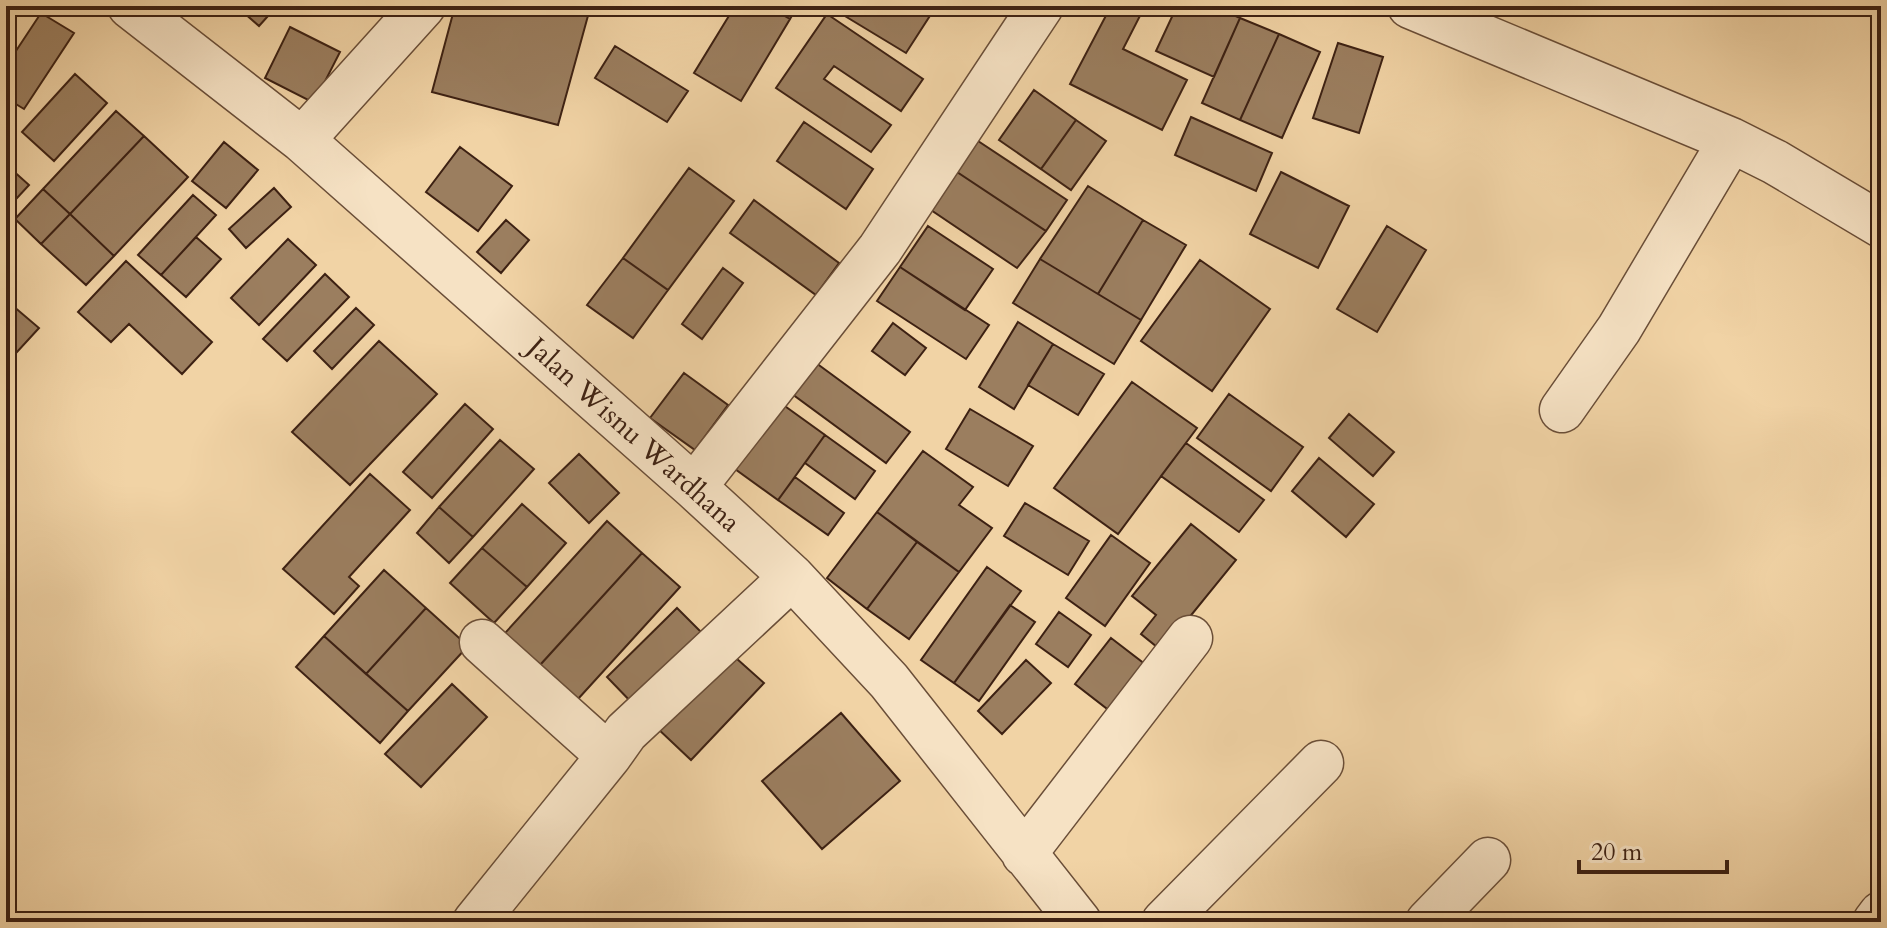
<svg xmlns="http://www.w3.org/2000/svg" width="1887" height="928" font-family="Cardo,serif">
<rect width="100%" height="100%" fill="#f1d3a5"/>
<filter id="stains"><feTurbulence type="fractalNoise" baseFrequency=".0025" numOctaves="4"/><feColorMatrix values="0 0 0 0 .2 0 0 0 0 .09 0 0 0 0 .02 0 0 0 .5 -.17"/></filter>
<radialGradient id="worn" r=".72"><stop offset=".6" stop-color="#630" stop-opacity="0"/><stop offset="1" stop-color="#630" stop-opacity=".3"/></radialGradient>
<!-- building -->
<path fill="#9b7e5f" stroke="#3d2113" stroke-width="2" d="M236,6H277L259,26Z
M455,6H565L589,12L558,125L432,92Z
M735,6H767L790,19L741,101L694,73Z
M767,6H798L790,19Z
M838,6H924L933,11L906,53L835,10Z
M1111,6H1145L1123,49L1187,80L1162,130L1070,84Z
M1177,6H1214L1240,18L1214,77L1156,51Z
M41,13L74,33L24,109L6,98V66Z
M827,14L923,79L901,111L834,66L824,79L891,125L871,152L776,88Z
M1240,18L1279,34L1240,120L1202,103Z
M290,27L340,52L314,103L265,78Z
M1279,34L1320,52L1282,138L1240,120Z
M1338,43L1383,57L1359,133L1313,118Z
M615,46L688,91L667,122L595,78Z
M75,74L107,103L54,161L22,132Z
M1034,90L1076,120L1041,169L999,140Z
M116,111L144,136L70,214L43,189Z
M1191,117L1272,153L1256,191L1175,155Z
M1076,120L1106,141L1071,190L1041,169Z
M804,122L873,169L846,209L777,161Z
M144,136L188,177L114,256L70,214Z
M972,137L1067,200L1046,231L951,168Z
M224,142L258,170L226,208L192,181Z
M460,147L512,186L478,231L426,192Z
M10,168L29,185L6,210V173Z
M689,168L734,201L668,290L623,258Z
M951,168L1046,231L1017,268L925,206Z
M1281,172L1349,206L1318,268L1250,234Z
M1088,186L1143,220L1098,294L1040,259Z
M274,188L291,207L246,248L229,229Z
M43,189L70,214L41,244L15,219Z
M193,195L216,215L161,275L138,255Z
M754,200L839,263L816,295L730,233Z
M70,214L114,256L86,285L41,244Z
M506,220L529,240L501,273L477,252Z
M1143,220L1186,245L1141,320L1098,294Z
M928,226L993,269L965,310L900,267Z
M1387,226L1426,250L1377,332L1337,309Z
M196,237L221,259L186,297L161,275Z
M288,239L316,265L259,325L231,298Z
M623,258L668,290L633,338L587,305Z
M1040,259L1141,320L1114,364L1013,303Z
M1200,260L1270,309L1212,391L1141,341Z
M126,261L212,342L182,374L129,324L111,342L78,312Z
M900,267L989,325L966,359L877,301Z
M723,268L743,283L702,339L682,324Z
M325,274L349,297L287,361L263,339Z
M6,300L39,328L6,364Z
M356,308L374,325L332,369L314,351Z
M1018,322L1053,344L1014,409L979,387Z
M893,323L926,348L905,375L872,351Z
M379,341L437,394L350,485L292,432Z
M1053,344L1104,374L1078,415L1028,385Z
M812,360L910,432L886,463L788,391Z
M684,373L728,405L695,450L650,418Z
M1132,382L1197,428L1118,534L1054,488Z
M1229,394L1303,447L1271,491L1197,438Z
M465,404L493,429L432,498L403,472Z
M782,404L825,435L778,500L735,469Z
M970,409L1033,446L1008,486L946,449Z
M1349,414L1394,452L1373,476L1329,438Z
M825,435L875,471L855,499L805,463Z
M500,440L534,469L473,537L439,507Z
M1186,443L1264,500L1239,532L1161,476Z
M923,451L973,487L959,505L992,528L959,572L877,512Z
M579,454L619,493L589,523L549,483Z
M1319,458L1374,504L1346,537L1292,491Z
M370,474L410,510L349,577L359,586L334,614L283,569Z
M795,477L844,513L828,535L778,500Z
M1025,503L1089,541L1068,575L1004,536Z
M522,504L566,543L527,587L482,548Z
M439,507L473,537L449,563L417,533Z
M877,512L917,542L867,609L827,578Z
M607,521L642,553L531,675L496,643Z
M1191,524L1236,560L1162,651L1141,634L1156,615L1132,596Z
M1111,535L1150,563L1105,626L1066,598Z
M917,542L959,572L909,639L867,609Z
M482,548L527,587L494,623L450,583Z
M642,553L680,587L578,699L540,665Z
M987,567L1021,591L954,683L921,660Z
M384,570L426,608L366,674L324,636Z
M1010,605L1035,622L979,701L954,683Z
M426,608L468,646L408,711L366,674Z
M677,608L705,636L635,706L607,677Z
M1059,612L1091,635L1068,667L1036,644Z
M324,636L408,711L380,743L296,667Z
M1111,638L1150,668L1115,715L1075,684Z
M727,650L764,683L691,760L656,727Z
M1026,660L1051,683L1002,734L978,711Z
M452,684L487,717L421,787L385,754Z
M841,713L900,781L822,849L762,781Z"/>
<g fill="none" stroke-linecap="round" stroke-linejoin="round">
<!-- minor casing -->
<g stroke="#6a4e38" stroke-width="47">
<path id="minor" d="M130,6L302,140L694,487L792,577L889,681L1079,922
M1410,6L1731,140L1775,162L1881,225
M302,140L423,6
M1562,410L1619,329L1731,140
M694,487L880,249L1041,6
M482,642L609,756
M1024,854L1190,638
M475,922L609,756L626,732L792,577
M1164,922L1321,763
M1428,922L1488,860
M1875,922L1881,914"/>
</g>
<!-- minor -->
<use href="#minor" stroke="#f6e2c4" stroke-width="44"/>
</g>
<g text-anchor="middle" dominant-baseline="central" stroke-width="8" stroke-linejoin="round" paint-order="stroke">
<!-- street labels -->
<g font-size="28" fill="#3d2113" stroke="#f6e2c4">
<text transform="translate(634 435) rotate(42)">Jalan Wisnu Wardhana</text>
</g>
</g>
<!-- margin -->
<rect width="1887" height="928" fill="none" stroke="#f1d3a5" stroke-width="32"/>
<rect x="8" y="8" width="1871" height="912" fill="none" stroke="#3d2113" stroke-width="4"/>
<rect x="16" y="16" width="1855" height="896" fill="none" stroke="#3d2113" stroke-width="2"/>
<!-- scale -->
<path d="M1579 860v12h148v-12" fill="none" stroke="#3d2113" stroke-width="4"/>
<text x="1591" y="860" font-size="24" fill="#3d2113" stroke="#f6e2c4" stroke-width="6" paint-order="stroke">20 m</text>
<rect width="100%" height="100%" filter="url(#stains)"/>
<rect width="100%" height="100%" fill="url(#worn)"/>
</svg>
